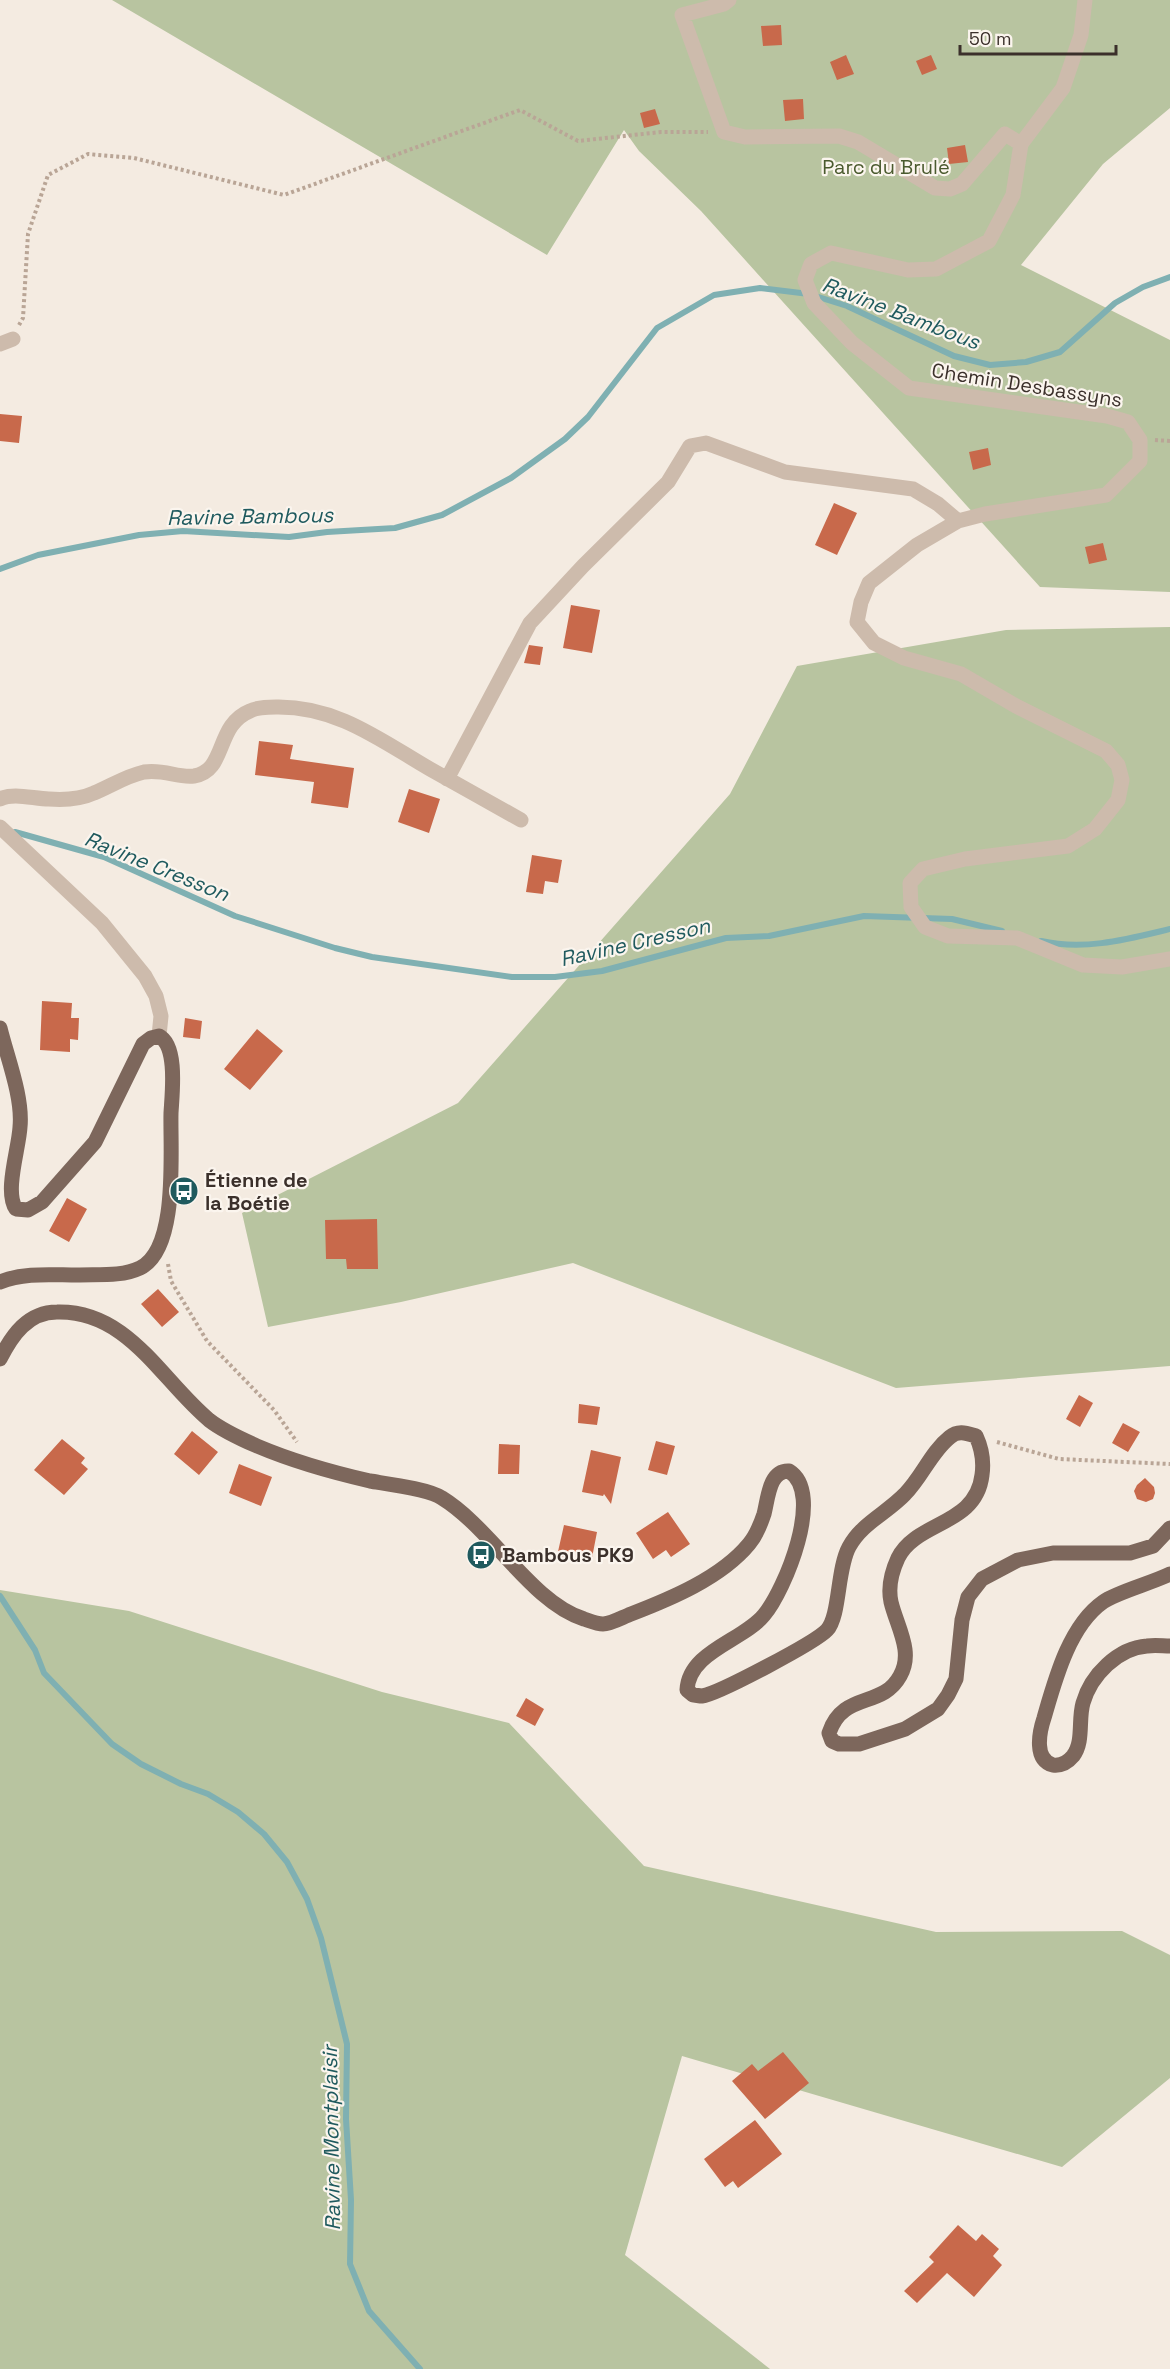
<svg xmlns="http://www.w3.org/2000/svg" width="1170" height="2369" font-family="'Space Grotesk',sans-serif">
<rect width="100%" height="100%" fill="#f4ebe1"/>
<!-- green -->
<path fill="#b8c4a0" d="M112,0H1170V108L1103,164L1021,265L1170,340V592L1040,587L701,211L639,151L624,130L547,255Z
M1170,627V1366L896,1388L573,1263L401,1302L268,1327L242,1213L458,1103L730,794L797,666L1006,630Z
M0,1590L129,1611L382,1692L509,1723L644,1866L936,1932L1122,1931L1170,1955V2078L1062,2167L682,2056L625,2255L770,2369H0Z"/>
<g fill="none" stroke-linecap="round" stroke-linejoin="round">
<!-- stream -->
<path stroke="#7fb0b2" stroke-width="6" d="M0,569L38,555L139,535L183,531L289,537L327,532L395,528L442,515L511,478L565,439L588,417L657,328L714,295L760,288L809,294L847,306L954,356L990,365L1026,362L1060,352L1115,303L1143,287L1170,277
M15,832L104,857L235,916L335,948L372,957L512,977H555L602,971L726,938L769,936L864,916L952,919L1002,931
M1041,941C1085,951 1128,939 1170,929
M0,1596L35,1650L44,1673L112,1744L141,1764L181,1784L208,1794L238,1812L264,1834L287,1862L307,1899L321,1938L347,2044L346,2119L351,2200L350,2264L369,2311L420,2369"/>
</g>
<!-- building -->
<path fill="#c8694b" d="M781,25L782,45L763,46L761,26Z
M846,55L854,74L837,80L830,62Z
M931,55L937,69L922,75L916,61Z
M803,99L804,119L785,121L783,100Z
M655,109L660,124L644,128L640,113Z
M965,145L968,162L949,164L947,148Z
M0,414L22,416L19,443L0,441Z
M988,448L991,465L973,470L969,452Z
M834,503L857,513L837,555L815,545Z
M1103,543L1107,560L1089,564L1085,547Z
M571,605L600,610L592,653L563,648Z
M529,645L543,647L540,665L524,663Z
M259,741L293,745L290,759L354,768L348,808L311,803L314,782L255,775Z
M409,789L440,799L429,833L398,822Z
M532,855L562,860L558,883L545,881L543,894L526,892Z
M42,1001L72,1003L71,1018H79L78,1040L70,1039V1052L40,1050Z
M185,1018L202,1021L200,1039L183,1037Z
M257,1029L283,1051L250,1090L224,1069Z
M67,1198L87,1209L69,1242L49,1231Z
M377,1219L378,1269H347L346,1259H326L325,1220Z
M158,1289L179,1312L162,1327L141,1304Z
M1079,1395L1093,1403L1080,1427L1066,1419Z
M579,1404L600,1407L597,1425L578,1423Z
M1123,1423L1140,1432L1128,1452L1112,1443Z
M192,1431L218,1452L199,1475L174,1454Z
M62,1439L85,1458L81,1463L88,1469L64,1495L34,1470Z
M656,1441L675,1446L667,1475L648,1470Z
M499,1444L520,1445L519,1474H498Z
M591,1450L621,1457L611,1504L604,1494L603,1496L582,1492Z
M239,1464L272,1477L261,1506L229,1493Z
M1145,1478L1154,1487L1155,1493L1153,1499L1146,1502L1137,1499L1134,1491L1137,1485Z
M668,1512L690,1544L671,1557L666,1550L653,1559L636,1533Z
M564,1525L597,1532L591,1563L557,1556Z
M526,1698L544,1709L535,1726L516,1716Z
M783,2052L809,2083L765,2119L732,2081L752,2064L758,2071Z
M755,2120L782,2154L738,2188L733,2181L725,2187L704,2159Z
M958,2225L976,2241L982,2234L999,2249L993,2256L1002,2265L974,2297L947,2273L917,2303L904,2291L934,2262L929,2257Z"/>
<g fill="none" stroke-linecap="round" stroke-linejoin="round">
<!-- path -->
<path stroke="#b9a596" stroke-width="4" stroke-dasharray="3 3" stroke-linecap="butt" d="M19,325L23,318L28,234L48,175L88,154L134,158L284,195L520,110L578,141L661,132H708
M1155,440L1170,441
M168,1264L171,1281L207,1341L274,1410L297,1442
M997,1442L1059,1459L1170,1464"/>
<!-- minor -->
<path stroke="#cdbbac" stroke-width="15" d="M729,0L724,4L682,15L724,132L745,137L839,136L858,142L935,188L950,189L962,184L1005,134L1021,144
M1085,0L1081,35L1063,88L1021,144L1013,195L989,241L936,269L908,270L831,253L811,264L805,280L814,303L852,343L909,388L1107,416L1128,422L1140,440V461L1106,495L985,514L958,521L917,545L869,583L861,602L857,622L874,643L904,658L961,674L1016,706L1106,751L1118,765L1122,780L1118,800L1095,829L1068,846L965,859L923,869L910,883L911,907L925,927L948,936L1017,938L1083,965L1122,967L1170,959
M0,344L13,339
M447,779L530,623L583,566L668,482L690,446L706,443L785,472L913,489L938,504L958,521
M0,799C14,792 34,799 49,799C63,800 81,799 94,793C111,786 126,776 144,772C165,769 177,778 194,776C227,771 215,725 250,711C257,707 268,707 276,707C337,706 380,740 430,769C460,786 491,803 521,820
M0,827L102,923L145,976L156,996L161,1016L159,1036"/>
<!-- major -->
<path stroke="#7d675c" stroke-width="15" d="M0,1028C7,1057 23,1097 20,1127C19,1148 4,1192 16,1209L28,1210L42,1202L95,1142L143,1044L151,1038L159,1036C178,1046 172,1094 171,1113C170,1151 179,1249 140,1268C121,1277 97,1274 77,1275C52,1275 24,1272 0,1282
M0,1359C12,1335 28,1312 57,1312C128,1310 161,1380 209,1420C223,1431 241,1439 257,1446C290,1460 335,1473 370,1481C388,1484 429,1489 442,1498C491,1528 532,1603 584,1619C590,1621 597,1624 603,1624C611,1624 623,1617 631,1614C670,1599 721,1578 749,1544C755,1537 761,1523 764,1514C768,1499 769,1470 789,1471C825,1493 785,1590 764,1615C743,1641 689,1651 687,1690L693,1695C696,1695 699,1696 702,1696C718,1694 816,1642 827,1630C840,1616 837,1569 849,1547C862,1523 887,1513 905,1494C922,1477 931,1452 950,1437C958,1430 966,1433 976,1436C982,1449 984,1461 982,1475C976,1526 916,1521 898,1558C892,1571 888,1588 891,1602C897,1627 914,1652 900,1676C882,1709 843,1691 829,1733L832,1741L839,1744H859L905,1729L938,1709L948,1695L956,1679L962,1620L968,1597L982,1579L1018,1560L1053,1553H1130L1153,1546L1170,1528
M1170,1574C1152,1583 1117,1592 1103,1602C1069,1626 1055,1680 1044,1718C1039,1733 1034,1760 1053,1765C1061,1766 1068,1762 1073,1756C1084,1742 1078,1720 1083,1703C1091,1675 1118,1648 1147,1646C1155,1645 1163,1646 1170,1646"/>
</g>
<!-- icons -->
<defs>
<g id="bus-disc" transform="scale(1.5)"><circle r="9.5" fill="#1f5a5e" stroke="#fbf5ee"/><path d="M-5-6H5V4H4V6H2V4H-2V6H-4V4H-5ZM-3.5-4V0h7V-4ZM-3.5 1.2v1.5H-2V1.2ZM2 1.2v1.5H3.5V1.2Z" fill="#fff"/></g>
</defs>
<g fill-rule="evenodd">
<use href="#bus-disc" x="184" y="1191"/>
<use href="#bus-disc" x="481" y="1555"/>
</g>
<g text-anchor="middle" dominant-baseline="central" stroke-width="4.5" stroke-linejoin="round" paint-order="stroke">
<!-- park labels -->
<g font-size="20" fill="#4a5a2e" stroke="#fbf5ee">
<text x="886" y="167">Parc du Brulé</text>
</g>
<!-- street labels -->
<g font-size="20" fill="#3b302b" stroke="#fbf5ee">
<text transform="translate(1027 385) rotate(9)">Chemin Desbassyns</text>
</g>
<!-- poi labels -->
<g font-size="20" font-weight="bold" fill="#3b302b" stroke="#fbf5ee" text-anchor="start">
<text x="205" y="1180">Étienne de<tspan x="205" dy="23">la Boétie</tspan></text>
<text x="502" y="1555">Bambous PK9</text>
</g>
<!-- water labels -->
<g font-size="21" font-style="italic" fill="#1f5a5e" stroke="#fbf5ee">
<text transform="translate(901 313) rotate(21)">Ravine Bambous</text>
<text transform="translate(250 516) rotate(-1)">Ravine Bambous</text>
<text transform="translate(157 866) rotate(22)">Ravine Cresson</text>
<text transform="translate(635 942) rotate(-13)">Ravine Cresson</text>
<text transform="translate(331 2138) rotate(-91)">Ravine Montplaisir</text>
</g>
</g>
<!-- scale -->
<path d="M960 45v9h156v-9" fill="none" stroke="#3b302b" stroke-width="3"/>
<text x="969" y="45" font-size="18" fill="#3b302b" stroke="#fbf5ee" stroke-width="4.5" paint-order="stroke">50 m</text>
</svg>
